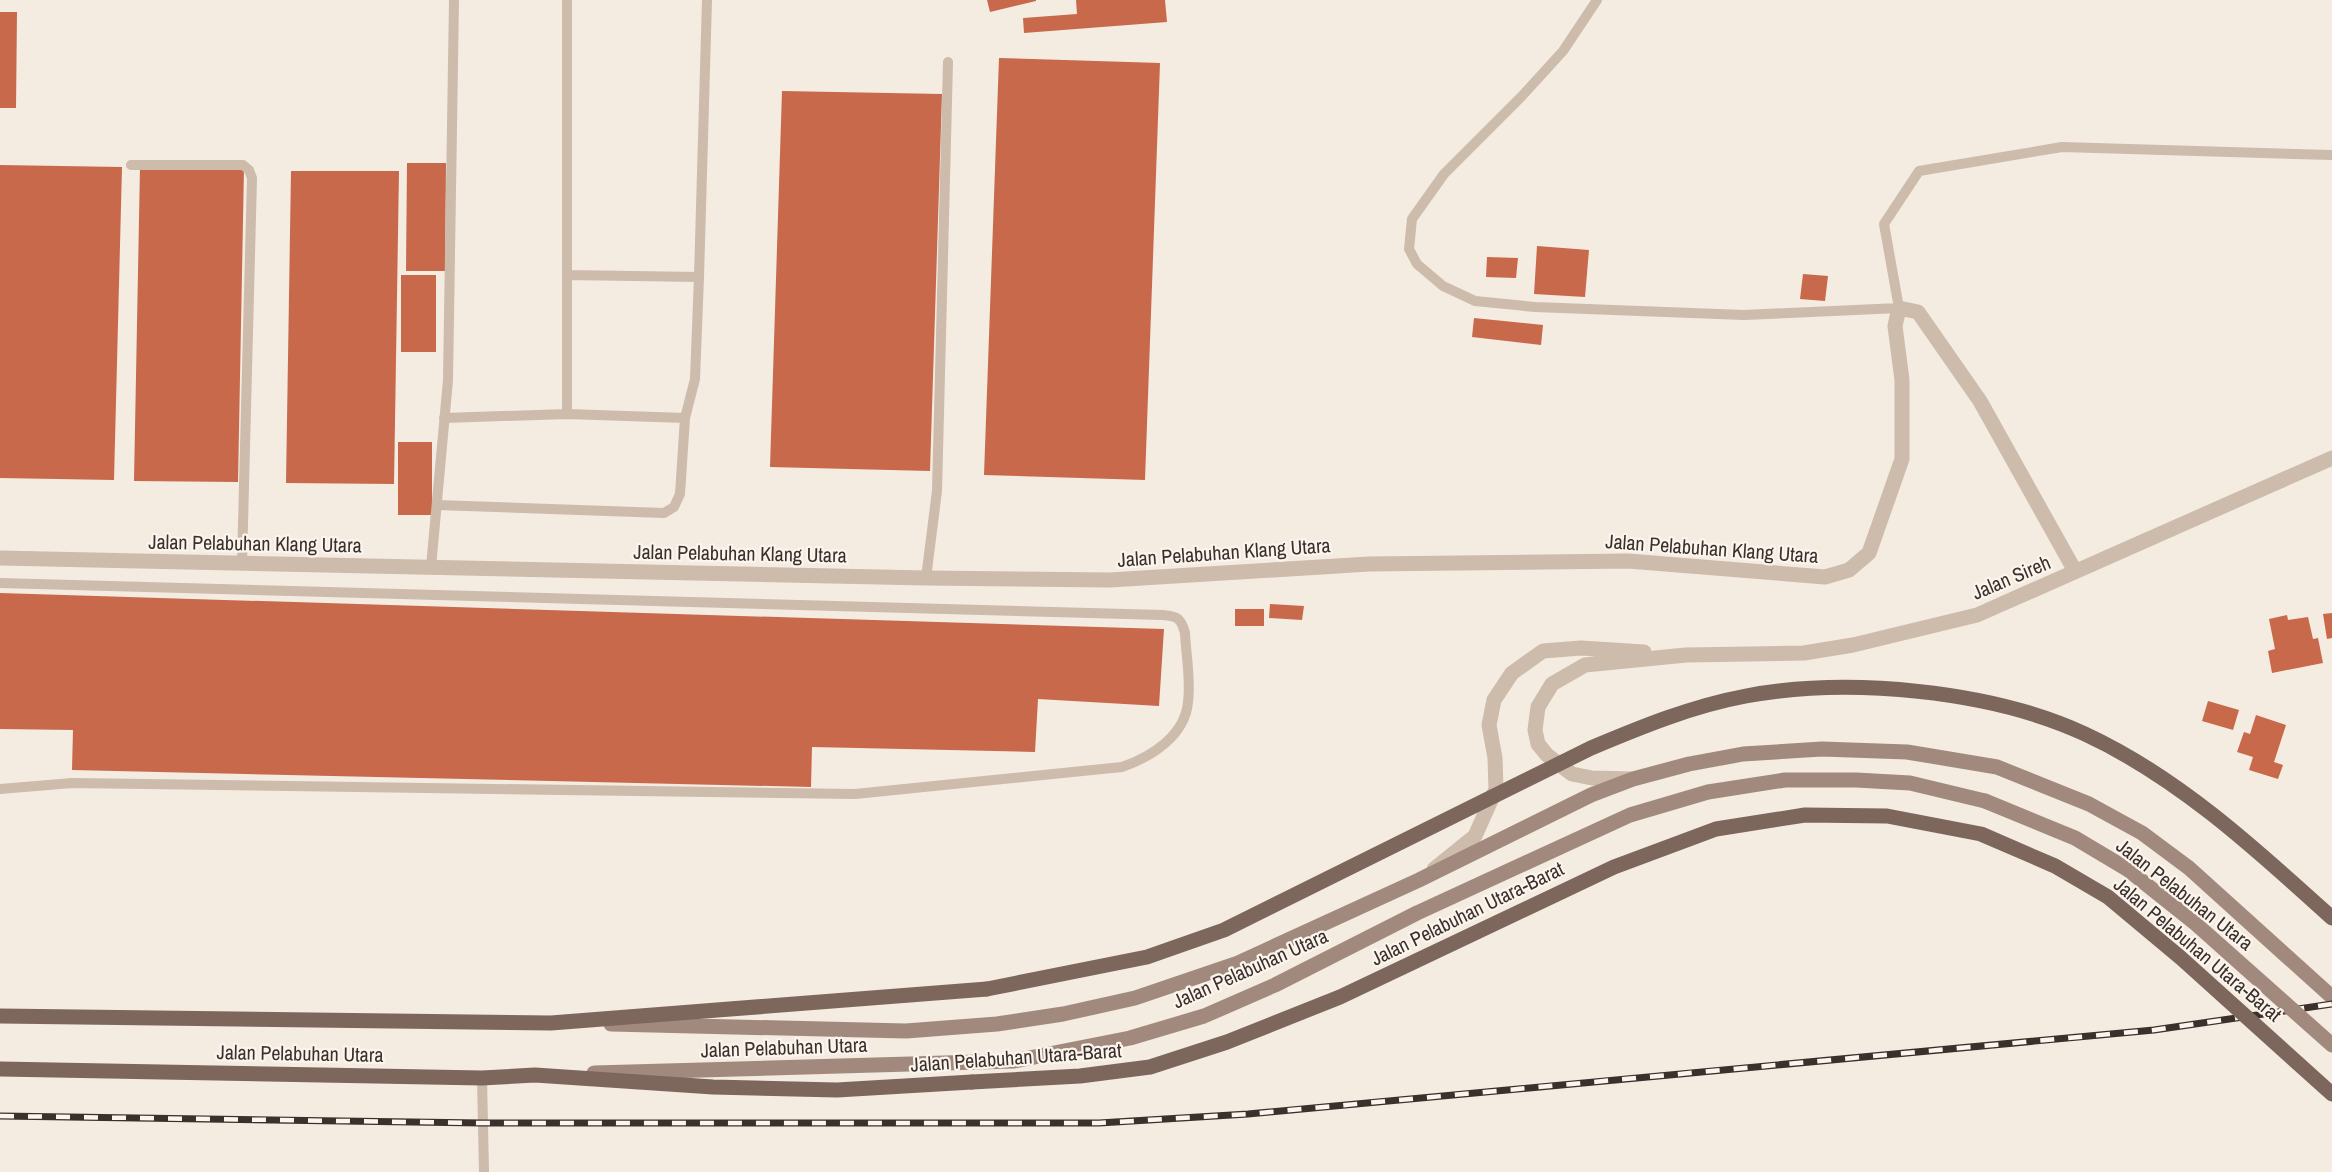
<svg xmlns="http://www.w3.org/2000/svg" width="2332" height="1172" font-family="'Archivo Narrow',sans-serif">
<rect width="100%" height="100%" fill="#f4ebe1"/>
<!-- building -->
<path fill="#c8694b" d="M987,0H1036V1L990,12Z
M1076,0H1165L1167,22L1024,33L1023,18L1077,14Z
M0,12H17L16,108H0Z
M999,58L1160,63L1145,480L984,475Z
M782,91L942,94L930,471L770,467Z
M407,163H446L445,271H406Z
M0,165L122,167L114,480L0,478Z
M140,167L244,168L238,482L134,481Z
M291,171H399L394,484L286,483Z
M1537,246L1589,250L1585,297L1534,294Z
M1487,257L1518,258L1516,278L1486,277Z
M1803,274L1828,276L1825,301L1800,299Z
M401,275H436V352H401Z
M1474,318L1543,325L1541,345L1472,337Z
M398,442H432V515H398Z
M0,593L1164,629L1159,706L1038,699L1035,752L812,747L811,787L72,770L73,730L0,729Z
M1270,604L1304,606L1302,620L1269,618Z
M1235,609H1264V626H1235Z
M2332,613V638L2327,639L2323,614Z
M2287,615L2288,620L2308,617L2313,639L2318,638L2323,663L2272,673L2268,651L2275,649L2269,619Z
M2208,701L2239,710L2233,730L2202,721Z
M2256,715L2286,725L2274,762L2283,765L2278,779L2249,770L2253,757L2237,752L2244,732L2250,734Z"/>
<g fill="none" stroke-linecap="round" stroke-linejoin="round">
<!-- service -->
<path stroke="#cdbbac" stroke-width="10" d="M1597,0L1563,51L1522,96L1444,174L1412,219L1409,249L1417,264L1443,286L1475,301L1535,307L1744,315L1899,308L1884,224L1919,171L2062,147L2332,155
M131,165H243L249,170L252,178L242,563
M567,275L699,277L707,0
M567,414L685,418
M444,418L567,414V0
M437,505L664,513L674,507L680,494L685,418L695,379L699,277
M431,567L448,380L454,0
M926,578L937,491L948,62
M0,583L1163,615C1177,616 1181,618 1185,633C1186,655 1191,680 1188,702C1185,736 1151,757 1122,767L855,794L72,783L0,789
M482,1078L484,1172"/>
<!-- minor -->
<path stroke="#cdbbac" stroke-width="15" d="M0,558L926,578L1110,580L1369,564L1628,561L1825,577L1849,570L1869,553L1902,459V380L1895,326L1899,308L1918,312L1980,401L2075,571
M1632,779L1592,778L1572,774L1547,755L1538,744L1535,730L1538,707L1552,684L1585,665L1686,655L1804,653L1853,645L1977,615L2332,458
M1434,869L1475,836L1496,789L1495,758L1489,725L1494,700L1512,673L1543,651L1581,648L1644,652"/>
<!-- secondary -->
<path stroke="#a18a7d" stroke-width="15" d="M611,1024L906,1031L997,1024L1063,1014L1135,998L1238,963L1419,880L1591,795L1633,779L1689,764L1743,754L1822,749L1907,752L1997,767L2089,804L2142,833L2189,868L2332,997
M594,1073L1014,1061L1130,1038L1204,1016L1275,985L1417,913L1630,815L1708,792L1785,780H1856L1910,783L1985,801"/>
<!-- primary -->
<path stroke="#7d675c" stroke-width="15" d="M0,1016L551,1023L987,989
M0,1069L482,1078L535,1075L713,1087L837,1090L972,1082"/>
<!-- rail casing -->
<g stroke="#3b302b" stroke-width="7">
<path id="rail" d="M0,1116L482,1123H1099L1248,1114L2154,1030L2332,1004"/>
</g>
<!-- rail -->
<use href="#rail" stroke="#fbf5ee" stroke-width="4.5" stroke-dasharray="14" stroke-linecap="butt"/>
<!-- secondary-bridge -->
<path stroke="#a18a7d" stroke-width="15" d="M1985,801L2075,838L2127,869L2196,924L2332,1045"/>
<!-- primary-bridge -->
<path stroke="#7d675c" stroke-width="15" d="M987,989L1147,957L1224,930L1591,748C1641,727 1692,706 1746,696C1848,677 1990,690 2085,734C2178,777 2257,850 2332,918
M972,1082L1080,1076L1150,1067L1227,1042L1340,997L1614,867L1716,829L1805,815L1887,816L1981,834L2055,866L2108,897L2181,958L2332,1094"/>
</g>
<g text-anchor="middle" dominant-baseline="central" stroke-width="4.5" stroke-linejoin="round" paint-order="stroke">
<!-- street labels -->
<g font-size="20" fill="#3b302b" stroke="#fbf5ee">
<text transform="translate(255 543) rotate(1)">Jalan Pelabuhan Klang Utara</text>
<text transform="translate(1712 548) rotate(4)">Jalan Pelabuhan Klang Utara</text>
<text transform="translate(1224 552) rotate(-4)">Jalan Pelabuhan Klang Utara</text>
<text transform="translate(740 553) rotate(1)">Jalan Pelabuhan Klang Utara</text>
<text transform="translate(2011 577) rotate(-23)">Jalan Sireh</text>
<text transform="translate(2185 894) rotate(38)">Jalan Pelabuhan Utara</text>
<text transform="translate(1467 913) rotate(-26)">Jalan Pelabuhan Utara-Barat</text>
<text transform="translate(2198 949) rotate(40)">Jalan Pelabuhan Utara-Barat</text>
<text transform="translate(1250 968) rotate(-24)">Jalan Pelabuhan Utara</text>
<text transform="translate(784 1047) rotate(-2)">Jalan Pelabuhan Utara</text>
<text transform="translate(300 1053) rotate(1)">Jalan Pelabuhan Utara</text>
<text transform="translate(1016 1057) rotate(-4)">Jalan Pelabuhan Utara-Barat</text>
</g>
</g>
</svg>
